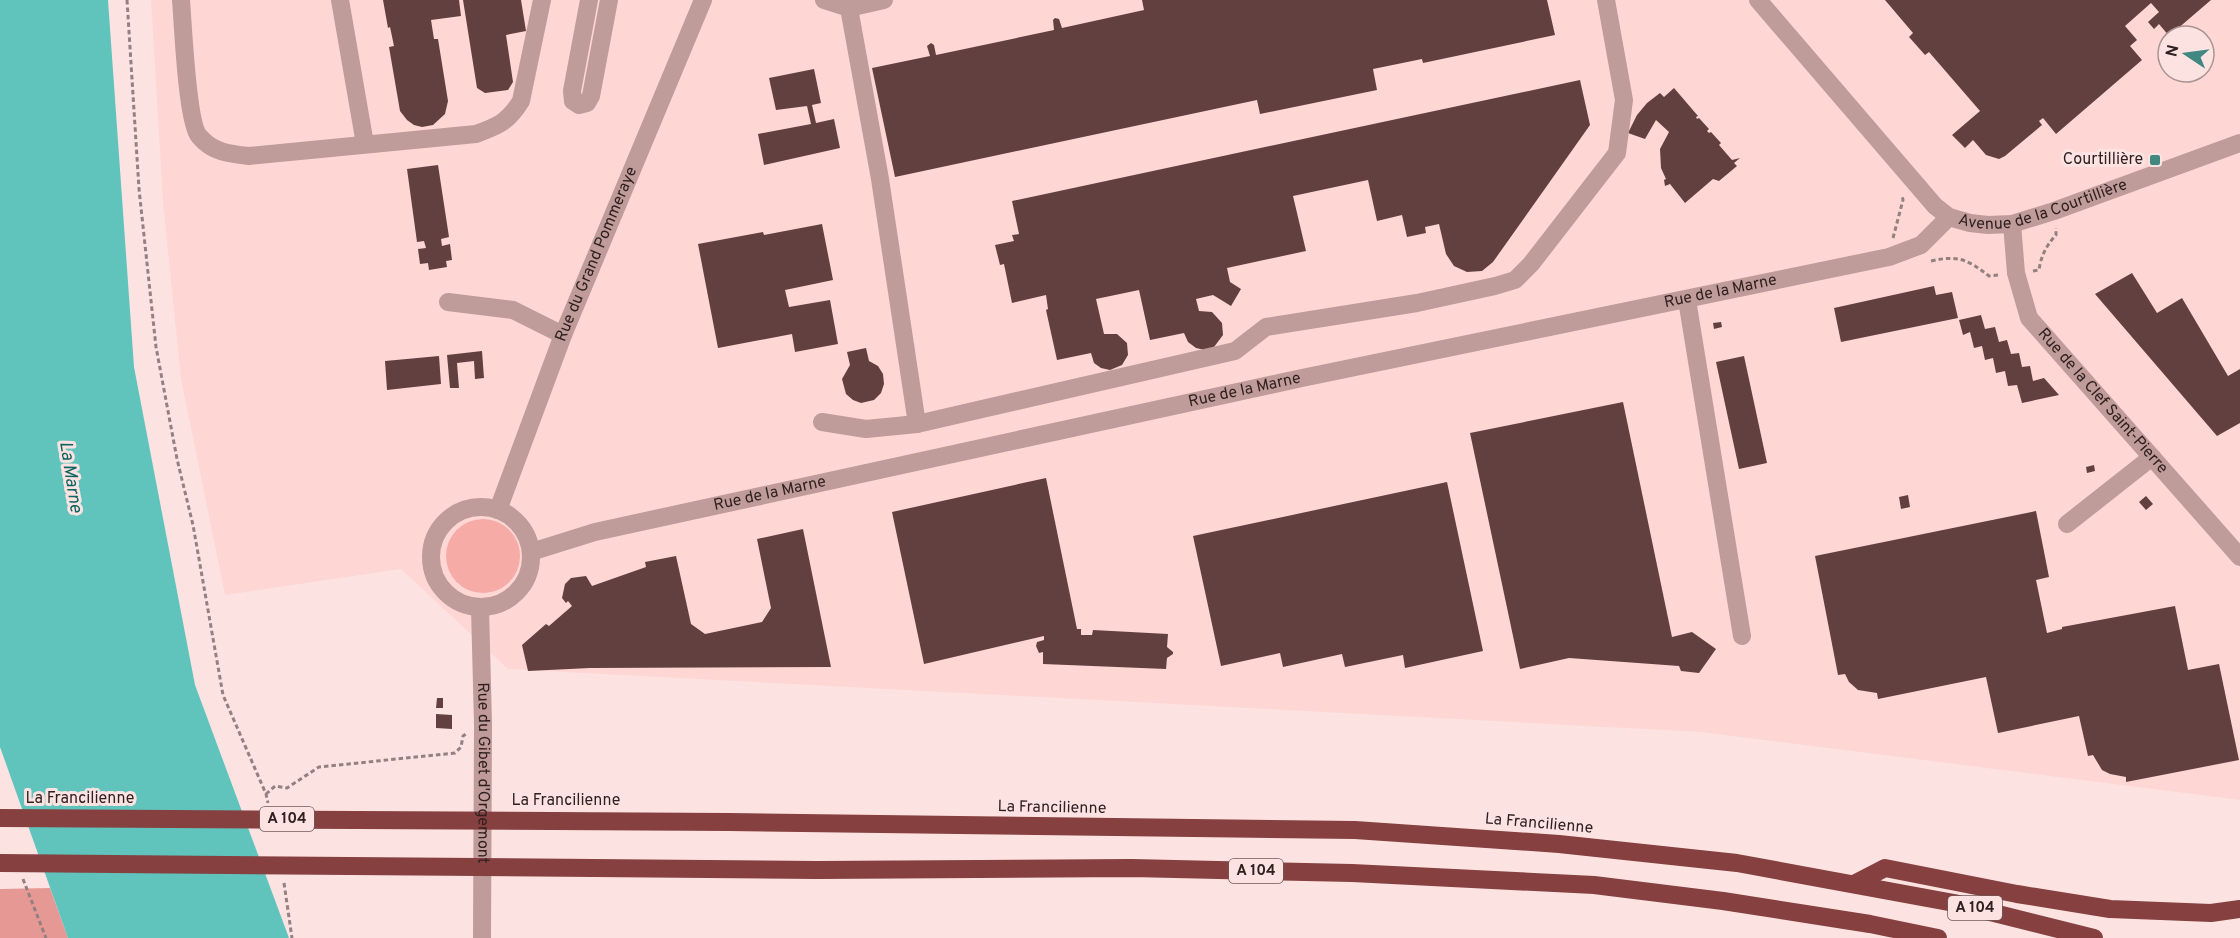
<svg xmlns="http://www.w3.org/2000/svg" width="2240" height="938" font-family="Overpass,sans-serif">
<rect width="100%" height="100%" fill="#fce3e2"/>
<!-- built -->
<path fill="#fed7d4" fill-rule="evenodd" d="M151,0H2240V800L1701,732L508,669L401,569L225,595L181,379L163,202ZM2168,36H2204V72H2168Z"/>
<!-- green -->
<path fill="#f7aba7" d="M446 556a37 37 0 1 1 74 0a37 37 0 1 1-74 0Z"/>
<!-- forest -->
<path fill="#e69895" d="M50,888L68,938H0V889Z"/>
<!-- water -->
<path fill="#60c4bd" d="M0,0H108L134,367L195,685L289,938H68L0,747Z"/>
<!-- building -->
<path fill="#61403f" d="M383,0H459L461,16L431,20L434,39H438L448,101L445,114L433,125L422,127L414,125L407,120L400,111L389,47L394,46L390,27L388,28Z
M463,0H521L526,31L506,35L513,82L508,90L485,93L477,88Z
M1142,0H1547L1555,35L1423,63L1422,59L1373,69L1377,90L1260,114L1257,100L895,177L872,68L930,56L927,46L931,43L934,45L936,55L1054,30L1053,20L1055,18L1059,19L1062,28L1144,10Z
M1885,0H2211L2169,36L2159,24L2154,29L2148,22L2159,12L2151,3L2125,26L2137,40L2130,46L2142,60L2056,134L2043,118L2039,121L2042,125L2005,156L1999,159L1986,155L1973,140L1965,148L1952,135L1980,111L1929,52L1925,55L1909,37L1913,33Z
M814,69L821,103L812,105L816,123L834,119L840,148L764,165L758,134L811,124L807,106L776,110L769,78Z
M1580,80L1590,125L1493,262L1482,271L1467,272L1454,266L1446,254L1439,224L1425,227L1426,233L1407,237L1402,215L1377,221L1368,180L1293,196L1306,251L1227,268L1230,282L1241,289L1231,306L1213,295L1196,299L1199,311L1212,312L1222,323L1223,335L1214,347L1205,350L1196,348L1188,342L1184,333L1150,340L1139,290L1096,299L1104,334H1117L1127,343L1128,355L1122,365L1110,370L1101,368L1094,363L1091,353L1057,360L1046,310L1048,309L1046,295L1012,303L1004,264L1000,265L995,245L1014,241L1012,235L1019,234L1012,201Z
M1674,88L1698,116L1696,117L1697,119L1699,118L1709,129L1707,131L1709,133L1711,132L1721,143L1719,145L1732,160L1740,158L1734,163L1737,166L1719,181L1713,179L1685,203L1670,184L1665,186L1664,180L1666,179L1661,168L1660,149L1669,132L1656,120L1645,139L1628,133L1637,115L1647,103L1660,93L1664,97Z
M438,165L449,237L441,239L442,246L450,244L452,260L446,261L447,267L429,270L428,263L420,264L418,249L426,248L424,241L417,242L407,169Z
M822,224L833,280L785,290L789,307L830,300L838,344L795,352L792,334L718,348L698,244L763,232L764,235Z
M2132,273L2157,313L2182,298L2228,376L2240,369V423L2217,436L2095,294Z
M1934,286L1936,295L1952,292L1958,318L1841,342L1834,308Z
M1981,315L1985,329L1995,327L1999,342L2007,340L2011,354L2019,353L2022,367L2030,366L2033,381L2044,378L2059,395L2022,403L2017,385L2008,386L2005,371L1996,373L1993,358L1985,360L1982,346L1974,348L1970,332L1963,335L1959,320Z
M1721,322L1722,327L1714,329L1713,323Z
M866,348L869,361L878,366L883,374L884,384L881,393L874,400L861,403L853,400L846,394L842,379L850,365L847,352Z
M482,351L484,378L475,379L474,361L457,363L459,388H450L447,355Z
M439,356L441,384L387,390L385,361Z
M1744,356L1767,463L1739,469L1716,362Z
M1623,402L1672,637L1692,632L1716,649L1699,673L1681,671L1679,666L1569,658L1520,669L1470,433Z
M2094,465L2095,471L2087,473L2086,467Z
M1046,478L1077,629H1081V635H1092L1093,630L1168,634L1167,647L1173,652V654L1167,658L1166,669L1043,664V652L1039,653L1036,646L1037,642L1044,640V636L924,664L892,512Z
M1447,482L1483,651L1405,668L1403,655L1345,667L1342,654L1283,667L1280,653L1221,666L1193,536Z
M1908,495L1910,507L1901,509L1899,497Z
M2146,496L2153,504L2146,510L2139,502Z
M2036,511L2049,577L2036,580L2047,633L2062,629V627L2175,606L2188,670L2219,664L2239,760L2126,782V777L2110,774L2102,770L2093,755L2088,756L2079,716L1998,733L1986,677L1878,699L1877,693L1858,690L1849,682L1845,674L1838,675L1815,556Z
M803,529L831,667L590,668L528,671L522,645L546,624L549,626L572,606L568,601L566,603L562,598L565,584L571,578L586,576L592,586L646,567L645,562L676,556L691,624L705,634L762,622L771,608L757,539Z
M437,698H443V708H436Z
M436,714L452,715V729L436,728Z"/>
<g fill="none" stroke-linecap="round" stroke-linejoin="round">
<!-- path -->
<path stroke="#94807f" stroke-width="3" stroke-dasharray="4.5 3" stroke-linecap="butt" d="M127,0L139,189L156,347L177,459L193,525L223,695L266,794L268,803
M1893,238L1903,200L1902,195
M1931,261C1958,255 1967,259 1989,276L1999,275
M2033,271L2039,270C2041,256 2046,246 2056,235V228
M266,794L275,786L287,788L319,767L455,753L461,747L463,736L466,734
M23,879L46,938
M284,883L292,938"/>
<!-- minor -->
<g stroke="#bf9b99" stroke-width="18">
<path d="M181,0C183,24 187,122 199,136C212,152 229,154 249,156L476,134C498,126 508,122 521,101L542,0"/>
<path d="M340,0L365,144"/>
<path d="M589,0L572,91L573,101L579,105L587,103L591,96L609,0"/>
<path d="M824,0L849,8L880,179L917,424"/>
<path id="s1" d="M1758,0L1935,206L1949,217L1970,223L1988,225L2012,224L2054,211L2240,143"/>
<path d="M849,8L884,0"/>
<path id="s2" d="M2012,224L2016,273L2029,318L2240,557"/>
<path d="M1687,300L1742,636"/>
<path d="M448,302L513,310L563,335"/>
<path d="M822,422L866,429L917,424L1235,351L1266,327L1417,303L1495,286L1515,280L1531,264L1617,153L1624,100L1606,0"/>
<circle cx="481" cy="557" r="50"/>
<path id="s3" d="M498,510L563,335L703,0"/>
<path d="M2067,524L2152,457"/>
<path id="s4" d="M531,552L595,532L1302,378L1889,257L1921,245L1949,217"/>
<path id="s5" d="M480,608L483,724L482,938"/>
</g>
<!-- highway -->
<path stroke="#85403f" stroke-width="18" d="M0,818L729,822L1355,830L1559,844L1737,863L1954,903L2094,938
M0,863L817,870L1132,868L1352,873L1594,885L1723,901L1870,924L1938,938
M1854,884L1885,868L2017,894L2110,909L2211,913L2240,909"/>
</g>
<!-- markers -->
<rect fill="#418883" stroke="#fce3e2" stroke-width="2" x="2149" y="154" width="12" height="12" rx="3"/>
<g text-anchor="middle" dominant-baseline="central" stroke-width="6" stroke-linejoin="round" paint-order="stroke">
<!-- shield labels -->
<g fill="#fce3e2" stroke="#6d5b5a" stroke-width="1.5">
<rect x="260" y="807" width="54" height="24" rx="4.5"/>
<rect x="1229" y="859" width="54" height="24" rx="4.5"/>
<rect x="1948" y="896" width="54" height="24" rx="4.5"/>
</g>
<g font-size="15" font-weight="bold" fill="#302120">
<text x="287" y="819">A 104</text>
<text x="1256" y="871">A 104</text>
<text x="1975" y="908">A 104</text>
</g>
<!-- poi labels -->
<g font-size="16" fill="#302120" stroke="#fce3e2" text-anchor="end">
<text x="2143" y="160">Courtillière</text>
</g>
<!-- street labels -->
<g font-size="16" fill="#302120" stroke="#fce3e2">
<text stroke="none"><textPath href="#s1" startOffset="387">Avenue de la Courtillière</textPath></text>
<text stroke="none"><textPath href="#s3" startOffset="274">Rue du Grand Pommeraye</textPath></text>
<text stroke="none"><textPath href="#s4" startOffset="1218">Rue de la Marne</textPath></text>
<text stroke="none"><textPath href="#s4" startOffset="732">Rue de la Marne</textPath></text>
<text stroke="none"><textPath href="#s2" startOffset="207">Rue de la Clef Saint-Pierre</textPath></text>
<text stroke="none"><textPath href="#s4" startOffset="246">Rue de la Marne</textPath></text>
<text stroke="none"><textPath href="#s5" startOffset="165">Rue du Gibet d'Orgemont</textPath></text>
<text x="80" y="799">La Francilienne</text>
<text x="566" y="801">La Francilienne</text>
<text transform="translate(1052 808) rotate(1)">La Francilienne</text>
<text transform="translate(1539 824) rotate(5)">La Francilienne</text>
</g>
<!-- water labels -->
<g font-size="18" font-style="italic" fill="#0d635e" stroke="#fce3e2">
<text transform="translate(70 477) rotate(81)">La Marne</text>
</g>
</g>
<!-- north arrow -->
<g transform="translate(2186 54) rotate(283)"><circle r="28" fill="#fce3e2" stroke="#aa9594" stroke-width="1.5"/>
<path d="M0-4.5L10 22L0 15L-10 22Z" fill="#418883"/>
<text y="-9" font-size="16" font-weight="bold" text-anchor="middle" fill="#302120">N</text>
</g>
</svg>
